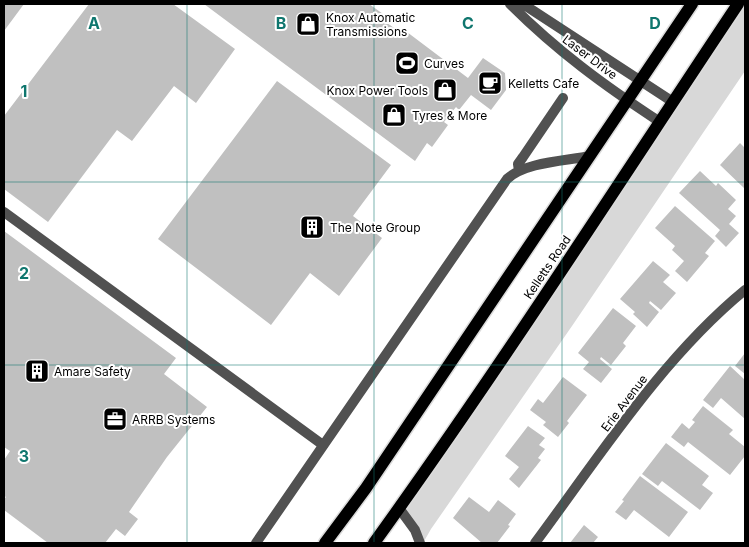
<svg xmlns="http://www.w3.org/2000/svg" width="749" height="547" font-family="Inter,sans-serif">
<rect width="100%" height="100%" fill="#fff"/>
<!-- green -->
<path fill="#d8d8d8" d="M738,4H745V71L572,326L431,529L423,543L399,508Z"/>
<!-- building -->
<path fill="#c0c0c0" d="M4,4H24L4,31Z
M89,4H173L235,49L196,103L174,86L132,141L117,130L48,222L4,189V116Z
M204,4H369L386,16L383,20L401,33L403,29L468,78L483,58L505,73L506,90L491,110L471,95L459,110L456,107L444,122L448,125L432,147L427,143L415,161Z
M277,81L391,165L353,216L382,238L339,296L310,273L271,325L158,239Z
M740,143L745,148V189L720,165Z
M700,171L716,186L718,183L736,200L728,209L736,216L729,224L739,233L726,247L715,236L720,230L679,193Z
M675,206L715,241L705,253L709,256L687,282L675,271L684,261L672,250L675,246L655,228Z
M4,231L176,358L164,374L207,407L167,457L129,512L138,519L125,536L116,529L105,543H48L4,510V499L6,497L4,496V460L10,451L4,447Z
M653,261L670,275L663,282L676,293L661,310L650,301L649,303L659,312L647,327L633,314L635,312L620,299Z
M613,308L636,326L623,343L626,346L611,365L601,357L600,359L612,369L601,383L583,369L589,362L578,353Z
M745,353V374L735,366Z
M730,366L745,380V419L721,398L713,408L703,400Z
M563,377L587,395L567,421L569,423L558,437L543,425L546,422L530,410L538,399L543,403Z
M703,406L733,430L729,434L745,447V456L730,475L688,442L684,447L671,437L682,423L689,429L695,422L692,420Z
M528,426L545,438L539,445L545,449L538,458L541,460L519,488L509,479L519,467L505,456Z
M666,443L709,476L702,485L713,493L700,510L662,481L658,486L642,474Z
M640,476L688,512L669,537L634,510L626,520L615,512L624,501L622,500Z
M469,497L489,512L498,500L516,514L508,525L510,526L497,543H482L453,518Z
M584,525L598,537L593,543H570Z"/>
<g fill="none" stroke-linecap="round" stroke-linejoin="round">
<!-- primary casing -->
<g stroke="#dbdbdb" stroke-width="15">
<path id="primary" d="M325,543L366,488L692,4
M374,543C501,367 618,184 738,4"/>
</g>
<!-- service -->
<path stroke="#515151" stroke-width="10" d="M4,212L323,445"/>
<!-- minor -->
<path stroke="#515151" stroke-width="10" d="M510,4C557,51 605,86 660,122
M523,4L673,102
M519,171L518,164L523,157L563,98
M399,508L415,530L420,543
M256,543L507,179C525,162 565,161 590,156
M535,543C599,457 662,358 745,290"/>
<!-- primary -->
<use href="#primary" stroke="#000" stroke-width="12"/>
</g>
<!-- grid -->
<path fill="none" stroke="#0f766e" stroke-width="1" stroke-opacity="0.55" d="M187,4V543M374,4V543M562,4V543M4,182H745M4,365H745"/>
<!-- icons -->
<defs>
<g id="shop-square" transform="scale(1.25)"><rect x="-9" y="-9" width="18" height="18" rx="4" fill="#000" stroke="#fff"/><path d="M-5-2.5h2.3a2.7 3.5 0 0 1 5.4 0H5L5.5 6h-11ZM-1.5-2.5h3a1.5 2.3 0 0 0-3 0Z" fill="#fff"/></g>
<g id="stadium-square" transform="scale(1.25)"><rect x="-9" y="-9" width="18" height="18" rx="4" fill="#000" stroke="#fff"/><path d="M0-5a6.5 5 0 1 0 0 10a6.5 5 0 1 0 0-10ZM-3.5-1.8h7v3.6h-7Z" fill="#fff"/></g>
<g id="cafe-square" transform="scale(1.25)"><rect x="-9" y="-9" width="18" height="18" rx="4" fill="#000" stroke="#fff"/><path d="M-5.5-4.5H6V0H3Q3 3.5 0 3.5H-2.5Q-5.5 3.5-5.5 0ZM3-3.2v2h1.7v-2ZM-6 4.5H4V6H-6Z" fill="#fff"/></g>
<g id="building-square" transform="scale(1.25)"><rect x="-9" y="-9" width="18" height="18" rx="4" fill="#000" stroke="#fff"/><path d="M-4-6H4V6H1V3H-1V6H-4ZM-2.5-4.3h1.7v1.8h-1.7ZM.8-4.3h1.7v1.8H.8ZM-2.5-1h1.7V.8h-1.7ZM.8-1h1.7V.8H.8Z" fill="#fff"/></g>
<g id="office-square" transform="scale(1.25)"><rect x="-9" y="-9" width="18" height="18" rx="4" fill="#000" stroke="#fff"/><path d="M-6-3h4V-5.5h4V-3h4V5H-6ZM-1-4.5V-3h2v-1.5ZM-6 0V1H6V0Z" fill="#fff"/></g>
</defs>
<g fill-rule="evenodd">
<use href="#shop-square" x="308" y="24"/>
<use href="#stadium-square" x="407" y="63"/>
<use href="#cafe-square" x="490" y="83"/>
<use href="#shop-square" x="445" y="90"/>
<use href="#shop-square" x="394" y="115"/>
<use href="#building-square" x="312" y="227"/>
<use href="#building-square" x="37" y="371"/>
<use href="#office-square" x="115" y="419"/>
</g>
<g text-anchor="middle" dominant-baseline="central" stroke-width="4" stroke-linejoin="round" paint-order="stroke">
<!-- poi labels -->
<g font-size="12" fill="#000" stroke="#fff" text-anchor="start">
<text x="326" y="17">Knox Automatic<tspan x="326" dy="14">Transmissions</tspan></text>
<text x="424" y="63">Curves</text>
<text x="508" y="83">Kelletts Cafe</text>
<text x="428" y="90" text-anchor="end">Knox Power Tools</text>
<text x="412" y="115">Tyres &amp; More</text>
<text x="330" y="227">The Note Group</text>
<text x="54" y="371">Amare Safety</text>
<text x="132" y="419">ARRB Systems</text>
</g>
<!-- street labels -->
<g font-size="12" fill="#000" stroke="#fff">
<text transform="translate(590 57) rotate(37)">Laser Drive</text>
<text transform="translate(547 267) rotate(-56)">Kelletts Road</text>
<text transform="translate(624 403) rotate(-53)">Erie Avenue</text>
</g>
</g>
<g font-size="16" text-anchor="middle" font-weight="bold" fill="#0f766e" stroke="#fff" stroke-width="4" stroke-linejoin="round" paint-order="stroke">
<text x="94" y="29">A</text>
<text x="281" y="29">B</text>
<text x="468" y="29">C</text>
<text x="655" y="29">D</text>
<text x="24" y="97">1</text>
<text x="24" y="279">2</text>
<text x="24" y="462">3</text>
</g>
<!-- border -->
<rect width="749" height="547" fill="none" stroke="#000000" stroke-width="10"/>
</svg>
